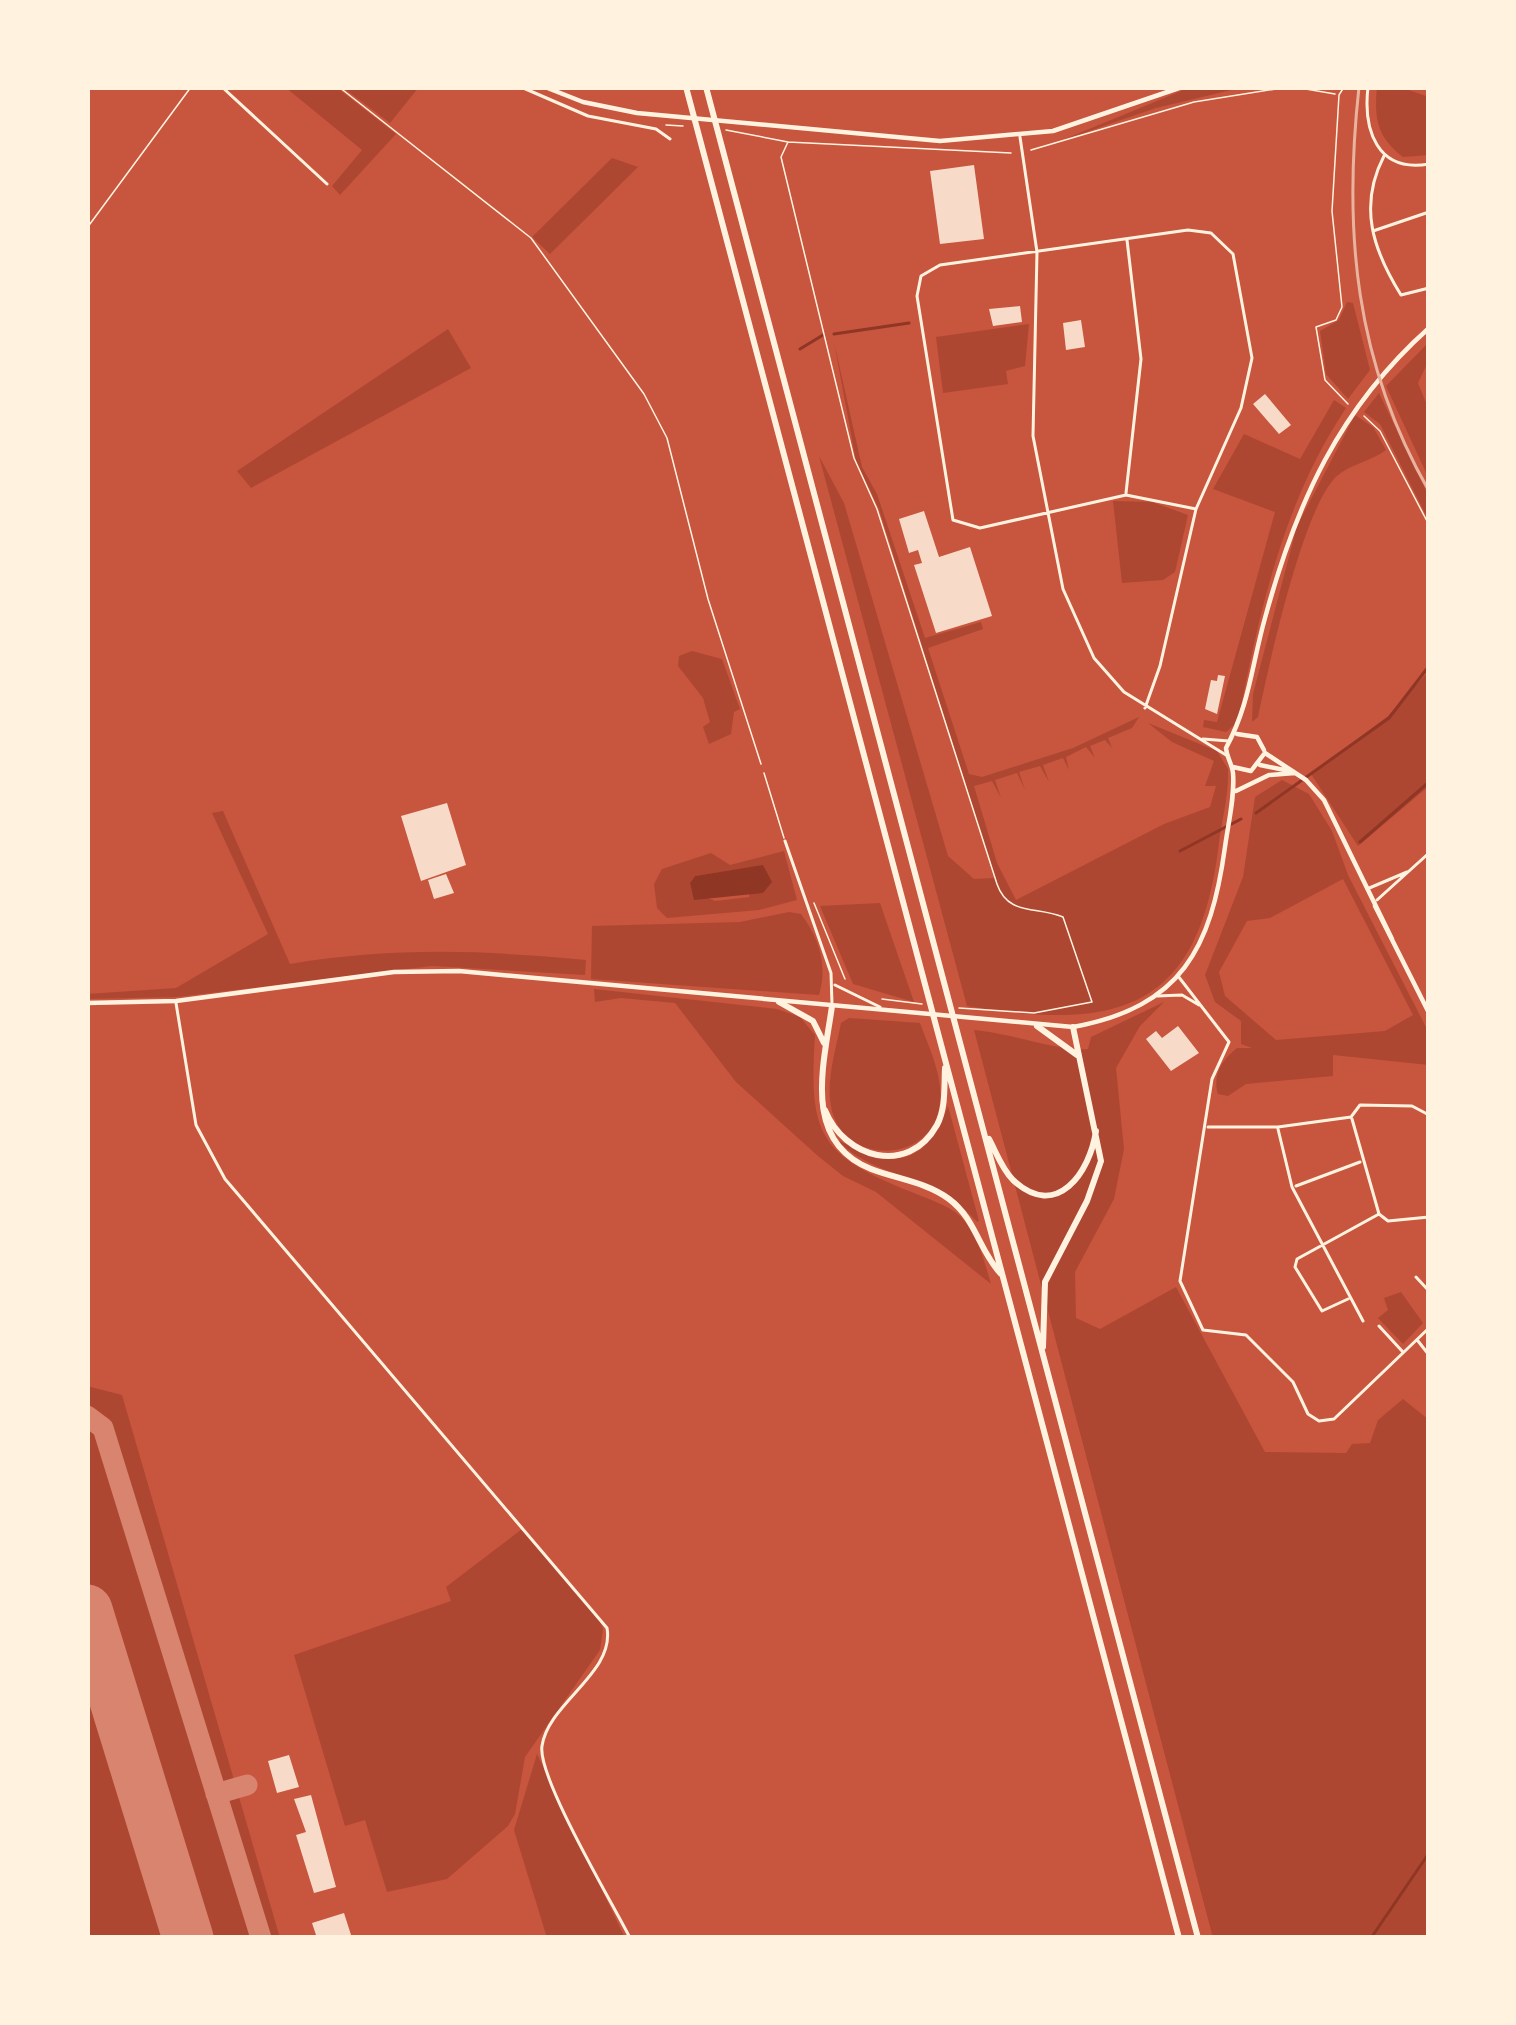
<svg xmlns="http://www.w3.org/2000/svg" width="1516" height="2025" font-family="'Fira Sans Condensed',sans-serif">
<rect width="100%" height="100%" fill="#c8553d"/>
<!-- green -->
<path fill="#ae4732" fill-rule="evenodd" d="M285,87H336L396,134L340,195L332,186L362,150Z
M342,87H419L390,123Z
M1244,87L1156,108L1060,141L1186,89Z
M1377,87H1400L1429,97V155L1403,157C1377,137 1374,119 1377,87Z
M612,158L638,167L550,254L532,237Z
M1347,302L1353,303L1370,370L1348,399L1326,374L1320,331L1339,320Z
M1029,324L1025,366L1006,371L1008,384L943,393L936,337Z
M448,329L471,368L251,488L237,471Z
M834,342L862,467L877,494L925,638L981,622L983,629L928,648L969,774L982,777L1073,748L1139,717L1132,728L1108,738L1112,748L1105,740L1090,746L1095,758L1086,747L1066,757L1069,770L1063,758L1043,765L1049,782L1040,766L1019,772L1025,790L1017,773L995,780L1001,798L992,781L974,786L997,863L1016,900L1164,824L1210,807L1216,786H1205L1214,761L1172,742L1148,723L1217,751L1228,769C1229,797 1221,823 1218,850C1197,1015 1112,1030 967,1006L819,456L844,503L948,856L974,879L995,878L879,509L856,461Z
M1429,342V360L1418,383L1429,410V479L1386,386Z
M1379,393L1429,497V521L1380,424L1364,412Z
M1334,400L1346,408C1282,505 1260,610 1238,722L1226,732L1203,727L1204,720L1217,722L1275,512L1213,489L1244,434L1300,459Z
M1355,415L1373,427L1386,450C1372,461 1350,464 1337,476C1303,506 1268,669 1258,717L1252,722L1253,694L1297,526Z
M1113,501L1152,502L1188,515L1175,572L1163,580L1122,583Z
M692,651L722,659L740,709L734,712L731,734L709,744L703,727L710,722L703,698L678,666L679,656Z
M1429,671V786L1358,846L1311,774L1388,716Z
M1282,780L1309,794L1332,831L1348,875L1429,1033V1065L1333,1055V1076L1246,1084L1228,1096L1218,1094C1212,1075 1222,1060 1237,1048H1252L1241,1044V1021L1215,1002L1205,975L1243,877L1255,797ZM1343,879L1413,1015L1385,1031L1276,1040L1225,996L1219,972L1247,921L1270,918Z
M223,811L290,964C394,947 481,950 586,960L585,975L432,966L177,997L87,999V994L176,988L268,934L212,813Z
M784,851L797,900L759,910L667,918L657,908L654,884L662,869L711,853L730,865ZM753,867L749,897L715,901L692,891L690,883L695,876Z
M880,903L914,1002L853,984L820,906Z
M789,912L801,914C819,938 828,965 819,995L591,979L592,926L740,922Z
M594,989L777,1009L800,1017L815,1035C809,1132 817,1154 909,1191C925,1198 947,1204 960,1216C978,1233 984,1261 991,1284L876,1192L843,1176L818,1156L736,1082L675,1003L621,998L595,1002Z
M1164,1002L1140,1026L1116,1068L1124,1149L1114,1199L1075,1272L1076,1318L1100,1329L1176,1287L1265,1452L1346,1453L1352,1444L1370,1443L1378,1420L1403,1399L1429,1420V1938H1213L974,1030C1010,1033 1061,1052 1088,1049L1091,1037Z
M849,1018L920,1023C929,1048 943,1075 940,1103C934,1165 841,1167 831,1106C826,1080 836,1049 841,1023Z
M948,1106L979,1221L977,1222C932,1170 879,1182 837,1140C889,1164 922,1174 948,1106Z
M1401,1292L1423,1323L1403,1344L1378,1318L1388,1310L1384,1298Z
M87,1386L122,1395L280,1938H87Z
M522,1529L598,1617L603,1629L600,1650L525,1757L515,1814L508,1826L447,1879L387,1892L365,1820L345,1826L294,1655L451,1601L446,1587Z
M537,1754L625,1938H547L514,1830Z"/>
<!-- water -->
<path fill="#8f3625" d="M763,865L772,882L763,893L694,900L690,883L695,876Z"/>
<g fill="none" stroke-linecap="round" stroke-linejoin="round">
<!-- stream -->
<path stroke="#8f3625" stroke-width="3" d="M834,334L909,323
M800,349L823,335
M1256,813L1389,718L1429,666
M1360,842L1429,782
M1180,851L1241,819
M1371,1938L1429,1853"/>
<!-- taxiway -->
<path stroke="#d8846e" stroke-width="21" d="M87,1416L103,1428L261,1938
M216,1794L247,1785"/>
<!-- runway -->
<path stroke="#d8846e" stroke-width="51" d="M87,1610L188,1938"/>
</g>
<!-- building -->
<path fill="#f7dbc8" d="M974,165L984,239L940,244L930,171Z
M1020,306L1022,322L993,326L989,309Z
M1081,320L1085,347L1066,350L1063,323Z
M1265,394L1291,425L1279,434L1253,404Z
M924,511L939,557L970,547L992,616L936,633L914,565L922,563L918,550L909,553L899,519Z
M1218,675L1225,676L1217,714L1205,709L1211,680L1217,681Z
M447,803L466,865L421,881L401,816Z
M446,874L454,893L434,899L428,880Z
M1178,1026L1199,1053L1171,1071L1146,1039L1156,1031L1162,1038Z
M289,1755L299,1787L277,1793L268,1761Z
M311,1795L336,1887L314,1893L296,1835L306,1832L294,1799Z
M344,1913L352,1938H317L312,1923Z"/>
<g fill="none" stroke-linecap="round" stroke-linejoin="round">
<!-- path -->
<path stroke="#fff3e0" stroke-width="1.5" d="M339,87L531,238L644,394L667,438L708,599L761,764
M1294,87L1335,94
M1344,87L1339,95L1332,211L1342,307L1336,320L1316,327L1325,380L1348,404
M666,125L683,126
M726,130L788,142L1011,153
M788,142L781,157L854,458L877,509L997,884C1008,916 1036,906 1063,917L1092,1002L1034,1013L959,1008
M1031,150L1194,102L1288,87
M87,228L191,87
M1364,416L1380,431L1429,525
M814,903L845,979
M882,999L922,1004"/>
<!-- service -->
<path stroke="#fff3e0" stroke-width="1.5" d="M764,773L784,838"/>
<!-- minor -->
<path stroke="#fff3e0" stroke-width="3" d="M222,87L327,184
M521,87L588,116L656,129L670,139
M1368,87C1363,130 1377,173 1429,164
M1020,137L1037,252L1033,436L1063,589L1094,658L1124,692L1226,755
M1384,156C1358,206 1373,250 1401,295L1429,288
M1373,231L1429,212
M1126,493L1141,359L1127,240
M1145,708L1160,666L1196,509L1241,408L1252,358L1233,254L1211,233L1188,230L940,265L921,276L917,296L953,520L980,528L1126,495L1196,509
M1203,739L1229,741
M785,841L831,973L832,1004
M1367,889L1407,872
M1377,900L1429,853
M1178,976L1229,1042L1212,1079L1180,1281L1203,1330L1246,1335L1293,1382L1308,1414L1319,1421L1334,1419L1429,1328
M835,985L880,1007
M1157,996L1182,995L1199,1005
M176,1003L196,1125L225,1179L607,1628C615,1673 548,1703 542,1746C537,1777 613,1904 630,1938
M1352,1119L1379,1214L1388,1221L1429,1217
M1208,1127H1278L1351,1117L1360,1105L1412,1106L1429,1115
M1278,1129L1292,1187L1363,1321
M1296,1186L1360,1162
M1416,1277L1429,1291
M1348,1299L1322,1311L1295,1267L1297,1259L1379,1214
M1379,1326L1402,1351
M1418,1341L1429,1355"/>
<!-- tertiary -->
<path stroke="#fff3e0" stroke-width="4.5" d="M545,87L583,102L637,113L940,141L1053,131L1182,87
M1426,87L1429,88"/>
<!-- secondary -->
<path stroke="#fff3e0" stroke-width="4.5" d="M1237,734L1257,737L1264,750
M1265,753L1306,780L1324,800L1392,939
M1260,765L1289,771
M1233,767L1251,771L1264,754
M1236,791L1269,775L1295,773
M1375,906L1429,1013
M1073,1027C1182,1007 1211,948 1225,847C1228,824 1235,797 1233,773C1232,764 1227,758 1226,748C1250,703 1251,668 1265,618C1296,504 1339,408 1429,328"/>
<!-- primary -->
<path stroke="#fff3e0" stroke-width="4.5" d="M87,1003L176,1001L394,972L459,971L1073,1027"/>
<!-- motorway -->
<path stroke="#fff3e0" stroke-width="6" d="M686,87L1179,1938
M706,87L1198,1938
M779,1002L813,1021L824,1043
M832,1006C824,1064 801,1141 871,1169C897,1179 926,1182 949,1199C976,1219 979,1251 1001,1274
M1037,1026L1077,1055
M825,1110C844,1158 908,1177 937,1125C946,1108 944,1087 945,1068
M989,1139C996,1152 1002,1169 1013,1180C1057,1221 1090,1172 1096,1131
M1043,1347L1045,1282L1087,1201L1101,1161L1073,1027"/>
<!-- rail -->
<path stroke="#e9b49f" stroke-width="3" d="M1359,87C1343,232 1355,362 1429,491"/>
</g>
<!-- border -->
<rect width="1516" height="2025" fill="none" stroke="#fff3e0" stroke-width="180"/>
</svg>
